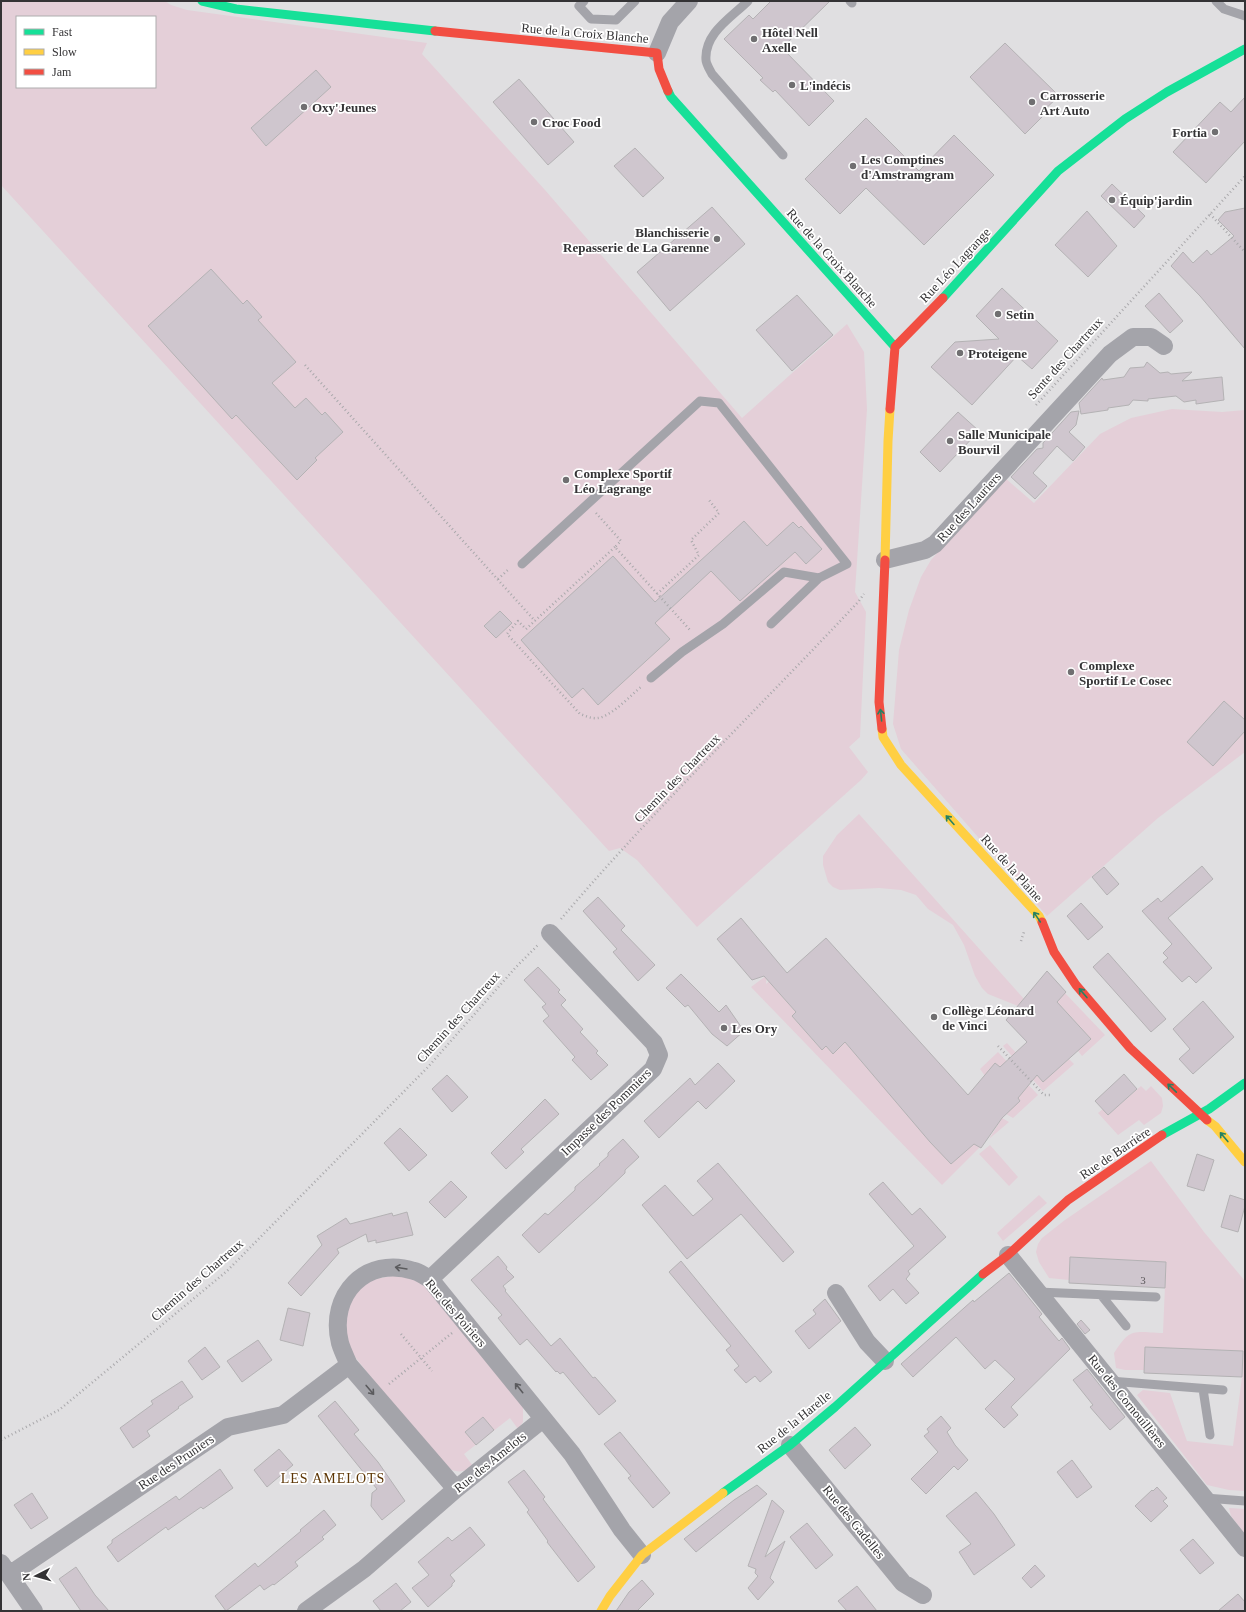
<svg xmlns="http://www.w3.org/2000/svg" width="1246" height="1612" font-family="Georgia,serif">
<rect width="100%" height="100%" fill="#e0dfe1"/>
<!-- green -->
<path fill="#e4cfd8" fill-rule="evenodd" d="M1,1H165L171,5L187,10L427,43L422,54L545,190L742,418L847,324L864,352L867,409L855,592L866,612L860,737L849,747L868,772L861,780L697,927L637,860L620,848L609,851L1,185ZM17,17H155V87H17Z
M1172,409L1222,412L1245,410V752L1158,818L1047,916L901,749L893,724L899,650L909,610L921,577L931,560L1005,478L1034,503L1100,434L1131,418Z
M859,814L1024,999L1018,1006L988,994L982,988L975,976L964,945L953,925L928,909L916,895L901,890L879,888L840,890L833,887L828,882L823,865V856L837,835Z
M767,975L766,984L773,978L776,984L773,986L796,1012L792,1016L822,1050L826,1046L833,1053L845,1042L951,1164L974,1143L980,1147L942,1185L751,987Z
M1065,993L1105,1035L1082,1056L1078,1051L1090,1038L1063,1008L1050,1007Z
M1007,1043L1043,1082L1069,1059L1074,1064L1043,1091L1003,1046Z
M998,1052L1038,1095L1013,1118L1006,1114L1020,1101L1018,1098L1027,1087L985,1076L980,1069Z
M1141,1086L1146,1091L1151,1086L1162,1098L1163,1106L1161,1113L1144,1125L1139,1120L1118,1135L1098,1113L1103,1109L1108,1115Z
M1002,1118L1009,1122L989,1139Z
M990,1145L1018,1177L1009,1186L979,1154Z
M1151,1161L1204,1232L1245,1281V1491L1229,1490L1207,1485L1137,1395L1143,1390L1170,1393L1187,1441L1233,1446L1242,1377L1243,1351L1145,1347L1144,1370H1125L1116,1368L1114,1353C1131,1327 1133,1332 1163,1333L1166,1262L1070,1257L1069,1280L1049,1278L1039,1262L1036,1252L1038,1244L1042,1238L1065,1220Z
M1039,1195L1047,1203L1003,1241L997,1233Z
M403,1274L428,1287L523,1405V1422L518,1429L510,1418L464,1454L473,1466C465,1472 459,1473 449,1469L381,1390L352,1353L343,1333L349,1296L364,1281Z
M1229,1508L1245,1509V1534L1231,1516Z"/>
<!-- building -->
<path fill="#cfc6ce" stroke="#b4b2b4" d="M771,1H830L782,48L834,101L809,126L775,90L773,92L760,80L763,78L724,39L749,15L753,19Z
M1005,43L1059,96L1040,114L1043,116L1025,134L970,77Z
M316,70L331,87L266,146L251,128Z
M519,79L574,142L548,165L493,102Z
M1245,97V141L1206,183L1173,152L1220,102L1231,112Z
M866,118L919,171L954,135L994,175L924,245L866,188L840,214L805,179Z
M635,148L664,178L643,197L614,166Z
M1112,184L1145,216L1134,228L1101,196Z
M712,207L745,244L670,311L637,272Z
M1245,208V349L1200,296L1171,266L1183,252L1193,263L1207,250L1211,255L1234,236L1218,220L1225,212Z
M1087,211L1117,246L1088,277L1055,245Z
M211,269L243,304L247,300L262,317L258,320L296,362L272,383L295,408L306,398L322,415L325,412L343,432L315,458L317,460L297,480L236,415L232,419L148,326Z
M1002,288L1058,341L1032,369L1017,356L972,405L931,367L955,342L999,339L976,316Z
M1159,293L1183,321L1170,333L1145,306Z
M797,295L833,335L792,371L756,330Z
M1147,362L1160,373L1168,372L1171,374L1192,372L1182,381L1222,377L1224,400L1196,404V400L1184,402L1176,396L1148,399V401L1133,400L1129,405L1108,408V410L1081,414L1079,403L1102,378L1103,380L1124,377L1130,368L1144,367Z
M1079,411L1076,425L1069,432L1085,447L1073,461L1057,446L1033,473L1047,486L1035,499L1011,477L1037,449L1043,448V443L1071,412Z
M958,412L979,431L940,472L920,452Z
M744,521L767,546L793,522L799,528L801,526L822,549L806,564L795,552L740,601L711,571L655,623L670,639L598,705L583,688L572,698L521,640L613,556L655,602Z
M500,611L512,623L496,638L484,626Z
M1224,701L1245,720V731L1213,766L1187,742Z
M1202,866L1213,879L1168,918L1212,968L1196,983L1189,976L1182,982L1163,962L1168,958L1163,953L1172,944L1142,911L1158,898L1161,902Z
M1104,867L1119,884L1107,895L1092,877Z
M598,897L625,926L621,930L655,965L638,981L613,952L617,949L583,911Z
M1081,903L1103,927L1088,940L1067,916Z
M741,918L787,973L826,938L968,1095L995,1063L1000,1067L1027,1042L1006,1020L1047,971L1066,992L1057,1002L1091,1039L1043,1082L1037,1075L1018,1098L1020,1101L1002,1118L981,1148L974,1144L951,1164L930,1142L845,1042L833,1054L826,1046L822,1050L792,1016L796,1012L764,976L752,980L717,939Z
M1108,953L1166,1019L1151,1032L1093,967Z
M538,967L560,990L558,992L566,1000L561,1005L583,1029L580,1032L598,1051L596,1053L608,1065L591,1080L572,1060L575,1057L543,1021L549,1016L542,1007L546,1004L524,980Z
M681,974L719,1012L726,1005L744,1031L727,1046L712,1034L688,1005L685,1007L666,988Z
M1203,1001L1234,1037L1193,1074L1179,1059L1190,1049L1173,1029Z
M718,1063L735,1081L706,1109L698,1101L659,1138L644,1121L690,1078L695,1085Z
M1124,1074L1137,1089L1108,1115L1095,1101Z
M447,1075L468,1097L452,1112L432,1089Z
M545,1099L559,1114L521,1149L524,1152L506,1169L491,1153Z
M400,1128L427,1155L409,1171L384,1143Z
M623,1139L639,1157L625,1170V1173L600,1197L539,1253L522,1235L545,1213L548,1215L575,1190V1187L600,1165L599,1164L608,1156V1153Z
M1197,1154L1214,1160L1204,1191L1187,1186Z
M718,1163L794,1252L783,1262L741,1214L687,1259L642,1205L665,1185L693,1216L713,1199L697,1181Z
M451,1181L467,1197L445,1218L429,1202Z
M883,1182L912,1215L920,1208L946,1237L908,1271L910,1274L906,1279L919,1293L906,1304L893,1289L880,1301L868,1286L914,1246L869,1194Z
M1230,1195L1245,1200V1206L1238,1232L1221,1227Z
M407,1212L413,1235L376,1243V1240L368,1242L366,1234L337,1249L339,1253L301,1296L288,1283L322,1245L317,1236L346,1218L350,1224L392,1213L393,1216Z
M498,1256L507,1267L506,1269L514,1277L503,1286L506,1290L505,1291L551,1346L560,1338L593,1378L595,1377L616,1401L599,1415L563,1372L560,1374L557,1371L556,1372L527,1339L520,1345L498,1318L502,1315L471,1280Z
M1070,1257L1166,1262L1165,1288L1069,1283Z
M681,1261L772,1372L760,1382L755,1376L746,1383L734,1370L739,1366L726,1350L731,1346L669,1272Z
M1009,1273L1042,1314L1039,1317L1059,1341L1062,1338L1070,1349L1011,1407L1018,1415L1004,1428L985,1409L1015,1379L995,1360L985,1369L956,1337L913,1377L901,1364L973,1300L974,1302Z
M825,1299L841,1321L809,1349L795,1331L816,1314L813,1310Z
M288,1308L310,1313L303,1346L280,1340Z
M1081,1320L1090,1330L1085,1334L1077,1324Z
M258,1340L272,1360L242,1382L227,1361Z
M205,1347L220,1367L202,1380L188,1361Z
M1145,1347L1243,1351L1242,1377L1144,1373Z
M1087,1369L1125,1417L1110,1430L1090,1407L1093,1405L1073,1380Z
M182,1381L193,1397L178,1407L179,1408L147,1431L150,1436L133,1448L120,1428L153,1404L151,1401Z
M335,1401L359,1430L354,1434L378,1462L405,1501L382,1520L371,1506L372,1493L377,1489L318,1416Z
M941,1416L951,1428L947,1432L955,1445L968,1460L958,1470L954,1466L926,1494L911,1479L938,1452L924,1436L929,1432L927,1429Z
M483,1417L494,1430L476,1445L465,1432Z
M855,1427L871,1445L845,1469L829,1450Z
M620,1432L670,1493L653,1508L628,1478L631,1476L604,1444Z
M279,1449L293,1465L267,1487L254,1470Z
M1072,1460L1092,1487L1077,1498L1057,1472Z
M220,1469L233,1488L203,1509L201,1507L168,1530L166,1527L118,1562L107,1547L112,1543V1540L176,1496L179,1500Z
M524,1470L545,1497L543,1499L595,1567L578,1582L547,1542L548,1541L527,1512L529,1510L508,1482Z
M757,1485L767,1494L696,1552L684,1539L734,1500Z
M1157,1487L1167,1498L1163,1501L1168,1506L1151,1522L1135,1506L1152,1490L1153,1491Z
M976,1492L994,1514L1015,1545L974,1575L959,1552L971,1544L946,1516Z
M32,1493L48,1518L31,1529L14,1505Z
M772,1500L784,1511L765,1557L785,1541L770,1578L774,1582L758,1600L748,1588L758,1576L755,1573L756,1569L748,1566Z
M324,1510L336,1525L322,1537L324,1539L295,1562L298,1566L274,1585L273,1584L264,1590L260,1585L226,1611L215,1596L255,1563L258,1567L301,1531L300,1530Z
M807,1523L833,1555L816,1569L790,1537Z
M470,1527L485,1545L450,1575L455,1581L452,1584V1586L428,1607L412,1588L429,1575L418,1562L448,1537L452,1541Z
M1193,1539L1214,1563L1200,1574L1180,1550Z
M1035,1565L1045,1576L1031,1588L1022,1578Z
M76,1567L95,1595L109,1611H81L59,1579Z
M642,1580L654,1594L637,1611H616L629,1592Z
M396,1583L411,1602L400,1611H381L373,1601Z
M857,1586L877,1611H847L838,1601Z
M1238,1594L1245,1602V1611H1218Z"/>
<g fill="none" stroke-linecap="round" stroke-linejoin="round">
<!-- path -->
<path stroke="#a9a8ab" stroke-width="2.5" stroke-dasharray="1 3" stroke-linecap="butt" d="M1210,214L1245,252
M305,365L535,621
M1036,405L1245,176
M596,513L621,541L615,547L690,630
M615,547L526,629L518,621L507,634L580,714C586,716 592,719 598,718C612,716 631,695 642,686
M498,579L509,569
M657,594L699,555L691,540L719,513L709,500
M561,919C655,808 760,707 859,601L864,594
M1021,941L1024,932
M998,1046L1044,1095H1050
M401,1334L432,1371
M389,1384L452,1333
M1,1440L59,1410L227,1271L428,1067L516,967L538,945"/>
<!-- lane -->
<path stroke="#a4a4aa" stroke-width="9" d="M584,1L579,6L591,19L616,20L635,1
M748,1C732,17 704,33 706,60C706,64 710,70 712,74L783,155
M850,1L852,3
M1216,1L1224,9L1245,16
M522,564L700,401L719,403L847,564L819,578L771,624
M651,678L682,652L723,624L784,572L819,578
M1038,1292L1156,1297
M1101,1295L1126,1326
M1110,1381L1223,1390
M1203,1389L1210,1435
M1205,1498L1245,1501"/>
<!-- street -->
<path stroke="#a4a4aa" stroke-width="18" d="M657,53L670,22L689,1
M885,560L925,550L935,544L1110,354L1133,337H1151L1164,346
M1008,1255L1245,1548
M430,1279L653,1069L659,1055L654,1043L550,933
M836,1293L867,1342L885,1361
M790,1445L903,1583L923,1595
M456,1489L349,1365C346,1358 342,1350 340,1343C328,1295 366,1255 414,1271C420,1272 425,1277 430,1279L572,1454L622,1530L642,1555
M1,1563L34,1611
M9,1575L228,1427L283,1415L349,1365
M306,1611L364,1569L456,1489L543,1419"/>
<!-- fast -->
<path stroke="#16e098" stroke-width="9" d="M202,1L236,9L435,31
M668,91L671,97L895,347
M943,298L1058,171L1125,119L1167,92L1245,49
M1162,1135L1209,1109L1245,1083
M723,1493L790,1445L835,1407L983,1274"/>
<!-- slow -->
<path stroke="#ffcf43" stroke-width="9" d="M885,560L888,441L890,409
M882,729L883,737L901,765L1039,916L1042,922
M1207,1120L1215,1126L1245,1162
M601,1611L610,1596L642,1555L723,1493"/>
<!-- jam -->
<path stroke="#f24e42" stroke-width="9" d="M435,31L657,53L659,69L668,91
M890,409L895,347L943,298
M882,729L879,702L885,560
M1042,922L1054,952L1076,985L1130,1048L1207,1120
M983,1274L1008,1255L1068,1200L1162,1135"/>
</g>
<!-- one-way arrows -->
<defs><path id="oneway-shaft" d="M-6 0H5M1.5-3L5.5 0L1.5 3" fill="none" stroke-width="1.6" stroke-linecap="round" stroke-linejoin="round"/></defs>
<g stroke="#268162">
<use href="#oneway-shaft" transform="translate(881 715) rotate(-96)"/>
<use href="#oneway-shaft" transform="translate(950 820) rotate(-132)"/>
<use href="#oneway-shaft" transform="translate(1037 917) rotate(-124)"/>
<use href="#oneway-shaft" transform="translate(1083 993) rotate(-131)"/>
<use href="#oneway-shaft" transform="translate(1172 1088) rotate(-136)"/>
<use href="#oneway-shaft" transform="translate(1224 1137) rotate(-130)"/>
</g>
<g stroke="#5b5b5e">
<use href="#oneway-shaft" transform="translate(401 1268) rotate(-171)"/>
<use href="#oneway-shaft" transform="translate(519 1388) rotate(-129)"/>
<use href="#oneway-shaft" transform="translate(370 1390) rotate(50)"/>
</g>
<!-- markers -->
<g fill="#706f71" stroke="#fff" stroke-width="1.5">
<circle cx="754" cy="39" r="4"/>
<circle cx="792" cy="85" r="4"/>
<circle cx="1032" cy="102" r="4"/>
<circle cx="304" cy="107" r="4"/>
<circle cx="534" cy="122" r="4"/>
<circle cx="1215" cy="132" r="4"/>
<circle cx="853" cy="166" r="4"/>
<circle cx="1112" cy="200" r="4"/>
<circle cx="717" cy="239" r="4"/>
<circle cx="998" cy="314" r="4"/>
<circle cx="960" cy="353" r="4"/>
<circle cx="950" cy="441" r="4"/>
<circle cx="566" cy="480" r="4"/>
<circle cx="1071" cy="672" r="4"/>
<circle cx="934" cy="1017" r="4"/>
<circle cx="724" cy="1028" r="4"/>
</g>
<g text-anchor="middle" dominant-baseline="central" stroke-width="3.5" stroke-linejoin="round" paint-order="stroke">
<!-- number labels -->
<g font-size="11" fill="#5b585b">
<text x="1143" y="1280">3</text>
</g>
<!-- poi labels -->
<g font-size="13" font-weight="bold" fill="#343335" stroke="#fff" text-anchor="start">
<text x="762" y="32">Hôtel Nell<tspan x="762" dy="15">Axelle</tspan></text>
<text x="800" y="85">L'indécis</text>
<text x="1040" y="95">Carrosserie<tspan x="1040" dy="15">Art Auto</tspan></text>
<text x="312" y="107">Oxy'Jeunes</text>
<text x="542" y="122">Croc Food</text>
<text x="1207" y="132" text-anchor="end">Fortia</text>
<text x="861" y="159">Les Comptines<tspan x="861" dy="15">d'Amstramgram</tspan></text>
<text x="1120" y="200">Équip'jardin</text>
<text x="709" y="232" text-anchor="end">Blanchisserie<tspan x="709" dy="15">Repasserie de La Garenne</tspan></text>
<text x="1006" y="314">Setin</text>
<text x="968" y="353">Proteigene</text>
<text x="958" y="434">Salle Municipale<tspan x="958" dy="15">Bourvil</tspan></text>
<text x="574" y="473">Complexe Sportif<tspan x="574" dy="15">Léo Lagrange</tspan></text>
<text x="1079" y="665">Complexe<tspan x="1079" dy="15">Sportif Le Cosec</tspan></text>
<text x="942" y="1010">Collège Léonard<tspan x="942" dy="15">de Vinci</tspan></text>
<text x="732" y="1028">Les Ory</text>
</g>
<!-- street labels -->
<g font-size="13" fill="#343335" stroke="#fff">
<text transform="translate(585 33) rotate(5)">Rue de la Croix Blanche</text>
<text transform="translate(832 258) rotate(48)">Rue de la Croix Blanche</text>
<text transform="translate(955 265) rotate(-47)">Rue Léo Lagrange</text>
<text transform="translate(1065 358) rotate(-48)">Sente des Chartreux</text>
<text transform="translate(969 507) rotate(-48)">Rue des Lauriers</text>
<text transform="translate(677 778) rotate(-46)">Chemin des Chartreux</text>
<text transform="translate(1012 868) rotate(48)">Rue de la Plaine</text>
<text transform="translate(458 1017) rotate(-48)">Chemin des Chartreux</text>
<text transform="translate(606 1112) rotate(-44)">Impasse des Pommiers</text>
<text transform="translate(1115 1153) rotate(-34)">Rue de Barrière</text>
<text transform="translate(197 1280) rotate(-41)">Chemin des Chartreux</text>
<text transform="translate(456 1313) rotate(49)">Rue des Poiriers</text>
<text transform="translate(1127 1401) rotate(51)">Rue des Cornouillères</text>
<text transform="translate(794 1422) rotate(-39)">Rue de la Harelle</text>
<text transform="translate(176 1462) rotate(-34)">Rue des Pruniers</text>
<text transform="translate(490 1462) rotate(-39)">Rue des Amelots</text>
<text transform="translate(854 1522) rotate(51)">Rue des Gadelles</text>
</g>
<!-- neighbourhood labels -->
<g font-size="14" letter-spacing="1" fill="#5d3605" stroke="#fff">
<text x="333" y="1478">LES AMELOTS</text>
</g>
</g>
<!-- border -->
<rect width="1246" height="1612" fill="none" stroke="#343335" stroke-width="4"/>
<!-- legend -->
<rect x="16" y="16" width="140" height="72" fill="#ffffff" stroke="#aeadae"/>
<rect x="24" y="29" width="20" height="6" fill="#16e098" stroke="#aeadae"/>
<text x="52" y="36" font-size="12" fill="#343335">Fast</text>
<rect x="24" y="49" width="20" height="6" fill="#ffcf43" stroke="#aeadae"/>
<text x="52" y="56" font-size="12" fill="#343335">Slow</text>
<rect x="24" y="69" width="20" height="6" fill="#f24e42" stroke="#aeadae"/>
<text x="52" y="76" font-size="12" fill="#343335">Jam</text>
<!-- north arrow -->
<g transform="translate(36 1576) rotate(264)" stroke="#ffffff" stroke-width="3" paint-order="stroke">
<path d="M0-3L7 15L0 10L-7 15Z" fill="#343335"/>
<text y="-6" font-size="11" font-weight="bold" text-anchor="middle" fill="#343335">N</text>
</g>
</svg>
